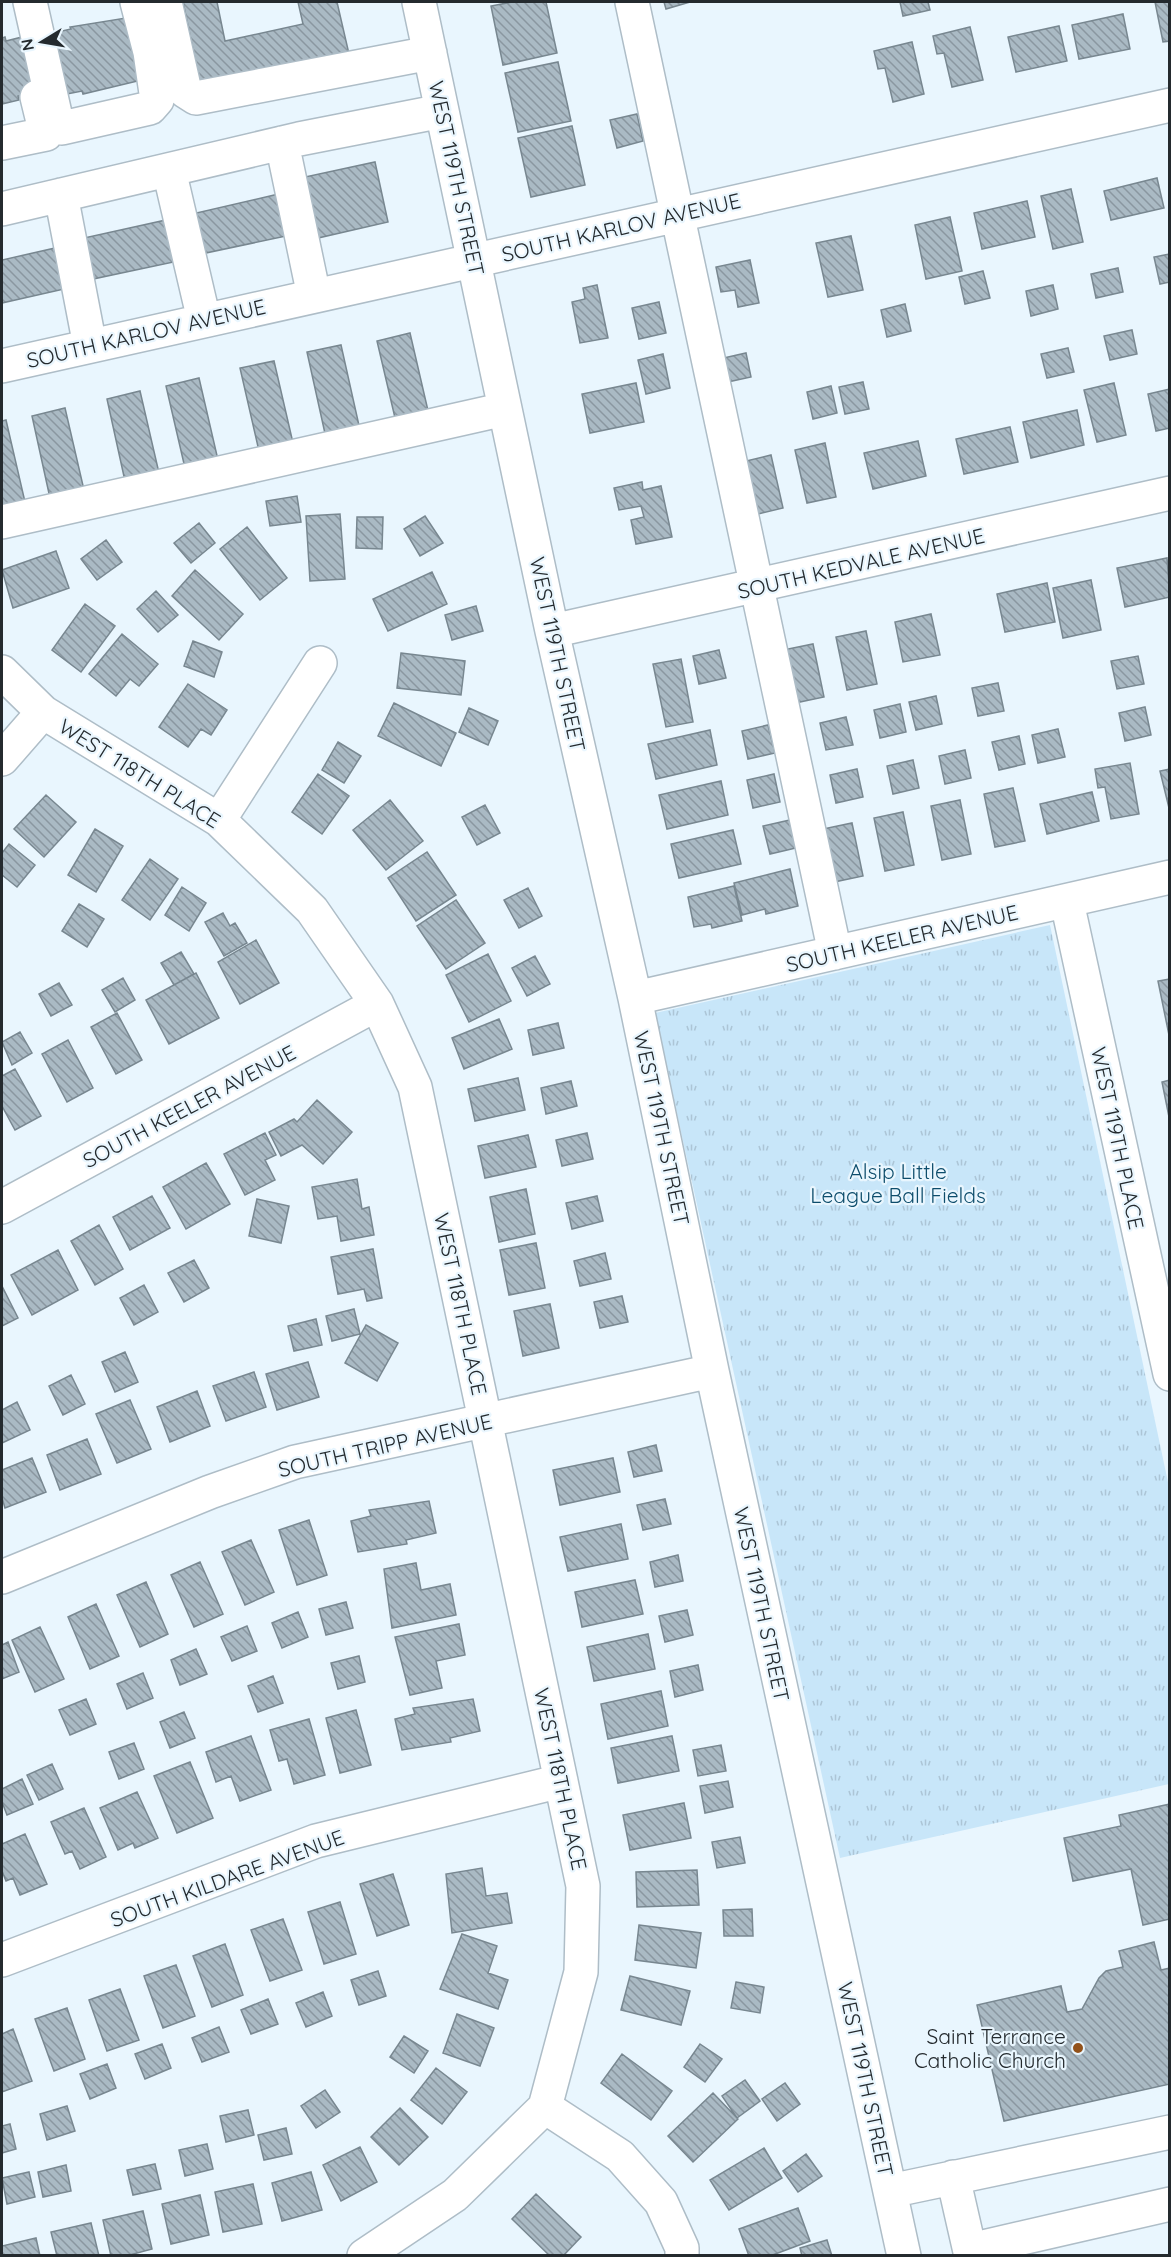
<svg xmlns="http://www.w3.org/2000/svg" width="1171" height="2257" font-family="Quicksand,sans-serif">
<defs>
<pattern id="grass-tufts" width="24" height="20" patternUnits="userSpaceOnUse" patternTransform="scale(1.5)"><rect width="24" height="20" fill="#c8e6f9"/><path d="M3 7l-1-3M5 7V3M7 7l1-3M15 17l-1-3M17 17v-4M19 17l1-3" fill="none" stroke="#acc5d6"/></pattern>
<pattern id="building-back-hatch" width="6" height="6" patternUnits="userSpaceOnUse" patternTransform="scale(1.5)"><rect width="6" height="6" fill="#aabac4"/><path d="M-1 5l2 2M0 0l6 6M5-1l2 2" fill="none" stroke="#8a97a0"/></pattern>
</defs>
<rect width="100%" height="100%" fill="#e9f6fe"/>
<!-- grass -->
<path fill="url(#grass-tufts)" d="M1050,925L1169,1487V1784L840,1858L655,1013Z"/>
<!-- building -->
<path fill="url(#building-back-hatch)" stroke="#788790" stroke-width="1.5" d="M183,2H217L225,41L303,24L298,2H337L349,54L201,87Z
M512,2H546L557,53L503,65L491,6Z
M664,2H690L666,9Z
M900,2H928L930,10L903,16Z
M1155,2H1170V41L1163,42Z
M1123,14L1130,49L1079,59L1072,25Z
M132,17L146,79L83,94L82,91L56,96L44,35L71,29L70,27Z
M1059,26L1067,61L1016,72L1008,37Z
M970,27L983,80L952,87L944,53L937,54L933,36Z
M5,37L6,41L22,37L34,93L18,96L19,100L2,104V38Z
M912,42L924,94L893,102L885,68L878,69L874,51Z
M558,62L571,121L518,132L505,73Z
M637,114L643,141L617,148L610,120Z
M572,126L585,185L531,197L518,138Z
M375,162L388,222L318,238L305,177Z
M1157,178L1164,208L1111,220L1104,191Z
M1071,189L1083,242L1053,249L1041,196Z
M283,193L291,235L201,254L192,214Z
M1027,201L1035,237L982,249L974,213Z
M950,217L962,271L926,279L915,225Z
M175,218L183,260L93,279L84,238Z
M851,236L863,290L828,297L816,243Z
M64,246L73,287L2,303V260Z
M1170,254V282L1160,284L1154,257Z
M750,260L759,303L738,307L735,290L721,292L716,267Z
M1118,268L1123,292L1096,298L1091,274Z
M983,271L990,298L965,304L959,277Z
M597,285L608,338L580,343L572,302L585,299L583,288Z
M1053,285L1058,309L1031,316L1026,291Z
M659,302L666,333L639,339L632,308Z
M905,304L911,331L887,337L881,310Z
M1132,330L1137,354L1110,360L1104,336Z
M410,333L429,415L396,422L377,341Z
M341,345L360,430L326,438L307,352Z
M1068,348L1074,372L1047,378L1041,354Z
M746,353L751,377L723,383L719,359Z
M663,354L670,388L646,394L638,360Z
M274,361L293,443L259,451L240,368Z
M199,378L218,460L185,468L166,386Z
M863,382L869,409L845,414L839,387Z
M636,383L644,422L590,433L582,394Z
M1114,383L1126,435L1097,442L1084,390Z
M831,386L837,413L813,419L807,392Z
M1170,389V428L1156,431L1148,394Z
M140,391L159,473L125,481L107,399Z
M65,408L84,490L50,498L32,416Z
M1077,410L1084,445L1031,458L1023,422Z
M6,420L25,502L2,508V421Z
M1010,427L1018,462L964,474L956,439Z
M918,441L926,476L873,489L864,453Z
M825,443L836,497L807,503L795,450Z
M771,455L783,508L754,515L742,462Z
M642,482L643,490L661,486L672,537L636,544L631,520L644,517L641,506L619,510L614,488Z
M297,496L301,522L270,526L266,501Z
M340,514L345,579L310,581L306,516Z
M425,516L443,543L420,556L404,529Z
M357,517H383L382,549L356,548Z
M199,523L215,543L191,563L174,543Z
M247,527L287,578L260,600L220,549Z
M106,540L122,562L97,580L81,559Z
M56,551L69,588L13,608L2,570Z
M1167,558L1170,597L1125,607L1117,568Z
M195,570L243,614L219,640L172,596Z
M432,572L447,604L388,631L373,599Z
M1091,580L1101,630L1063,638L1053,588Z
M1047,583L1055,622L1005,632L997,594Z
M156,591L178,615L158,632L137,609Z
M85,604L115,626L81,672L52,650Z
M476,606L483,631L452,640L445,615Z
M931,614L940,655L903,662L895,622Z
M866,631L877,684L847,690L836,637Z
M122,634L158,664L139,686L130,679L116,696L89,674Z
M193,641L222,652L214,677L184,666Z
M813,644L824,697L795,703L783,650Z
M719,650L726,678L699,684L693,656Z
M401,653L465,661L461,695L397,688Z
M1138,656L1144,684L1117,689L1111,661Z
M681,659L693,722L666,727L653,664Z
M998,683L1004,711L978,716L972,688Z
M188,684L227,710L211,735L201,729L188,747L159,727Z
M936,696L942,724L916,730L909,702Z
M394,703L456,733L441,766L378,736Z
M900,704L906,732L880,738L874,710Z
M1145,707L1151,735L1125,741L1119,713Z
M469,708L498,721L488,745L459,732Z
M846,717L853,745L826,750L820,723Z
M768,725L775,753L748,759L742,731Z
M1058,729L1065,757L1038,763L1032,735Z
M710,730L717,765L656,779L648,744Z
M1019,736L1025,764L999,770L992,742Z
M338,742L361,756L344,783L322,770Z
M965,750L971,778L945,784L939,756Z
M913,760L919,788L893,794L887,766Z
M1130,763L1139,814L1111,819L1105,787L1098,788L1095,769Z
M857,769L863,797L836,803L830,775Z
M1170,769V808H1169L1160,771Z
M318,774L349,796L322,834L292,812Z
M774,774L780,802L753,808L747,780Z
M721,781L728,815L667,829L659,795Z
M1013,788L1025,841L995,847L984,794Z
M1092,792L1099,821L1047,834L1040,804Z
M46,795L76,822L44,857L14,829Z
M390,800L423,841L386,870L353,830Z
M960,800L971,854L942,860L931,806Z
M485,805L500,833L477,845L462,817Z
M903,812L914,865L885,871L874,818Z
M790,820L796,848L770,854L763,826Z
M852,823L863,876L834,882L823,829Z
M95,829L123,846L96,892L68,875Z
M733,830L741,864L679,878L671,844Z
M9,844L35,865L17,887L2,875V853Z
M427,852L456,895L416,921L388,878Z
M150,859L178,879L150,920L122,900Z
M790,869L798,906L766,914L765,909L742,915L734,883Z
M734,886L742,921L712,928L711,924L694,927L688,897Z
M182,887L206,903L189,931L165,915Z
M528,888L542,916L519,928L504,900Z
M456,900L485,943L446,969L417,926Z
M79,904L104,919L87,947L62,931Z
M223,913L230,926L235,923L247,943L224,956L205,922Z
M256,940L279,983L240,1004L218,962Z
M181,952L194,974L174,985L161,963Z
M488,954L511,1001L469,1022L446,975Z
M535,956L550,984L527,996L512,968Z
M196,973L219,1018L169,1044L146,1000Z
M123,978L135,1000L115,1012L102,990Z
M1170,979V1040L1158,981Z
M59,983L72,1005L51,1016L39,994Z
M117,1013L142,1060L116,1074L91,1027Z
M499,1019L512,1049L464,1069L452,1038Z
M558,1023L564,1048L533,1055L528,1030Z
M20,1032L32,1053L12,1065L2,1042Z
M68,1040L93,1088L67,1102L42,1054Z
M15,1069L41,1116L15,1130L2,1106V1076Z
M518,1078L525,1110L475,1121L468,1089Z
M1170,1080V1117H1169L1162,1082Z
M571,1081L577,1106L546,1114L541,1088Z
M317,1100L352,1132L323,1164L302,1145L281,1156L269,1132L294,1119L297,1122Z
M265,1133L276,1155L265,1160L275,1180L245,1195L224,1154Z
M587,1133L593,1159L562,1166L556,1140Z
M528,1135L536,1167L485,1178L478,1146Z
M206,1163L230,1204L186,1229L163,1187Z
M357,1179L362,1209L369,1207L374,1235L341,1241L337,1216L318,1219L312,1187Z
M526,1189L535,1234L499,1242L490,1197Z
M152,1196L170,1228L130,1250L113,1217Z
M597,1196L603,1221L572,1229L566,1203Z
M257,1199L289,1206L281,1243L249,1236Z
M99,1225L123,1269L95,1285L71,1241Z
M536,1243L545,1288L509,1295L500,1250Z
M373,1249L382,1298L367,1301L364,1289L338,1294L331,1257Z
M58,1250L78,1290L32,1315L11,1275Z
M605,1253L611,1279L580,1286L574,1261Z
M194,1260L209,1288L184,1302L168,1273Z
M144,1285L158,1312L134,1325L120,1298Z
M2,1286L18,1318L2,1326Z
M622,1296L628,1322L600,1328L594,1302Z
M550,1304L559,1348L523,1356L514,1311Z
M354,1309L360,1334L332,1341L326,1316Z
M316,1319L322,1345L294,1351L288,1326Z
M366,1325L398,1343L377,1381L345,1363Z
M125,1352L138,1382L115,1392L102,1362Z
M308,1362L319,1397L277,1410L266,1374Z
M254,1372L266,1407L226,1421L213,1386Z
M71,1375L85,1404L63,1415L49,1386Z
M197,1391L210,1426L170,1442L157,1407Z
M130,1400L151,1449L117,1463L96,1414Z
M17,1402L30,1430L2,1443V1410Z
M87,1439L101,1474L60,1490L47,1455Z
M656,1445L662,1471L634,1477L628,1452Z
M32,1458L46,1492L5,1508L2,1498V1470Z
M613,1458L620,1492L560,1505L553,1470Z
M665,1499L671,1524L643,1530L637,1505Z
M429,1501L436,1533L406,1540L407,1544L358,1552L351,1521L371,1516L369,1510Z
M309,1520L327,1575L297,1585L279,1530Z
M621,1524L628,1559L568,1571L560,1537Z
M251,1540L274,1592L245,1605L222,1552Z
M678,1555L683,1581L655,1587L650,1562Z
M200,1562L223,1614L194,1627L171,1575Z
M416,1563L421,1590L450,1584L456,1615L392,1628L384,1569Z
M635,1580L643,1614L582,1627L575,1592Z
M146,1582L168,1634L140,1647L117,1595Z
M346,1602L353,1628L326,1635L319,1609Z
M96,1604L119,1656L90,1669L68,1617Z
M687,1610L693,1635L665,1642L659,1616Z
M298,1612L308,1637L282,1648L272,1623Z
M459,1624L465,1655L436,1661L442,1688L410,1695L395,1637Z
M247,1626L257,1651L232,1661L221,1637Z
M40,1627L64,1679L35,1692L12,1640Z
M648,1634L655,1669L594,1681L587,1647Z
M8,1642L19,1672L2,1679V1645Z
M196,1649L207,1674L180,1685L171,1660Z
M359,1656L365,1682L338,1689L331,1663Z
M698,1665L703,1690L675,1697L670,1671Z
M143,1673L153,1698L127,1709L117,1684Z
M273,1676L283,1703L258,1712L248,1686Z
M661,1691L668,1726L608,1739L601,1704Z
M86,1699L96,1724L70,1735L59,1710Z
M473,1699L480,1731L450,1738L451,1742L402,1750L395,1719L415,1714L413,1708Z
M356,1710L371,1765L340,1773L326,1718Z
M184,1712L195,1738L170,1748L160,1722Z
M309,1719L325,1775L294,1784L287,1759L279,1761L270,1730Z
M251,1736L271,1790L240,1801L231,1776L216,1782L206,1752Z
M672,1736L679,1771L618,1783L611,1748Z
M134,1743L144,1769L119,1779L109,1752Z
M721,1745L726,1771L698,1776L693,1750Z
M190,1762L213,1818L177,1833L154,1776Z
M52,1764L63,1789L39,1800L27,1775Z
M22,1779L33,1804L7,1815L2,1802V1789Z
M728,1781L733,1807L705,1813L700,1786Z
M137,1792L158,1838L135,1848L133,1843L118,1850L100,1808Z
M684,1803L691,1838L630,1850L623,1815Z
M1170,1804V1919L1143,1925L1131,1869L1073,1881L1064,1838L1121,1826L1119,1815Z
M84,1808L106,1857L80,1869L72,1851L65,1854L51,1822Z
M25,1834L47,1884L20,1895L13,1878L6,1881L2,1871V1844Z
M740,1837L745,1863L717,1868L712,1842Z
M482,1868L486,1896L507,1893L512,1923L452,1933L446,1874Z
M697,1870L699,1905L637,1907L636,1872Z
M393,1874L409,1925L377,1936L360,1884Z
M340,1902L356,1954L324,1964L308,1912Z
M752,1909L753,1936H724L723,1910Z
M283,1919L302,1970L270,1981L251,1930Z
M639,1925L701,1933L696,1968L635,1960Z
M462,1934L497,1946L488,1973L508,1980L498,2009L440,1989Z
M1154,1942L1161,1970L1170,1968V2084L1004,2121L977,2005L1061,1986L1067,2012L1082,2009L1099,1978L1106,1971L1123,1967L1119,1951Z
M225,1944L243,1995L212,2007L193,1956Z
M176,1965L195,2016L163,2028L144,1976Z
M378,1971L386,1996L359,2005L351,1980Z
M630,1976L690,1991L681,2025L621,2010Z
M736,1982L764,1987L760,2013L731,2008Z
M120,1989L139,2040L107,2051L89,2000Z
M323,1992L332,2016L306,2027L296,2003Z
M268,1999L278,2024L251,2034L241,2010Z
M67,2008L85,2059L54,2071L35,2019Z
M457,2014L494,2028L480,2066L443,2053Z
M219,2027L229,2052L202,2062L192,2038Z
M13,2029L32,2081L2,2092V2034Z
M404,2036L428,2051L414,2073L390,2057Z
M162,2044L171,2068L145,2079L135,2054Z
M700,2044L722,2059L705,2082L684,2067Z
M622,2054L672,2091L651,2120L601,2083Z
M107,2064L116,2088L90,2099L80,2074Z
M436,2068L467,2092L442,2124L411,2100Z
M745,2080L760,2101L737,2118L722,2096Z
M785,2083L800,2104L777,2121L762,2099Z
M325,2090L340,2112L316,2128L301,2106Z
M713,2093L738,2119L693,2162L668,2136Z
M67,2106L75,2131L47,2140L40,2114Z
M400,2108L428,2137L399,2165L371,2137Z
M248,2110L254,2135L226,2142L220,2116Z
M10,2124L16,2149L2,2153V2126Z
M286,2128L292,2154L264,2160L258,2135Z
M207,2144L213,2169L185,2176L179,2150Z
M360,2147L377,2182L341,2201L323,2165Z
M764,2148L782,2178L729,2210L710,2180Z
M806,2154L822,2176L798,2192L783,2171Z
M155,2164L161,2189L133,2195L127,2170Z
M66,2165L71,2191L43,2197L38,2172Z
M29,2172L35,2197L7,2204L2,2178Z
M311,2172L322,2210L282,2221L272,2183Z
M253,2184L262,2224L223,2232L215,2192Z
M536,2194L581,2237L563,2256H550L512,2219Z
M200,2195L209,2235L171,2244L162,2204Z
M798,2208L810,2241L770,2256H749L739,2229Z
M143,2211L152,2249L126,2256H111L103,2220Z
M91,2223L99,2256H57L51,2232Z
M36,2238L40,2256H2V2246Z
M827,2240L832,2256H802L800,2248Z"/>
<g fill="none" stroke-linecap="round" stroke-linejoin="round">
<!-- minor casing -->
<g stroke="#aebdc7" stroke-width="36">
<path id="minor" d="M30,2L56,118L62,128L150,108L157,100L150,52L137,2
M165,2L185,91L196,98L430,53
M419,2L552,631L635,998L712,1371L904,2256
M632,2L835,953
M2,143L46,134L37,97
M282,143L314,296
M169,170L204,320
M61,195L90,346
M2,209L299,139L442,111
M2,366L1170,105
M2,522L505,409
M552,631L1170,493
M2,672L43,712L219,820L312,910L377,1004L415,1087L583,1886L581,1972L545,2107
M2,759L43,712
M219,820L320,663
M1067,902L1170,1374
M635,998L1170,877
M2,1207L377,1004
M2,1577L210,1492L295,1462L712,1371
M2,1960L316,1841L561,1781
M545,2107L620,2156L661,2202L682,2248V2256
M953,2177L971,2256
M890,2191L1170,2132
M970,2250L1170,2204
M364,2256L455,2195L545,2107"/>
</g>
<!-- minor -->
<use href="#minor" stroke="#fff" stroke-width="33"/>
</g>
<!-- markers -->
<circle fill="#92521b" stroke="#e9f6fe" stroke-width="2" cx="1078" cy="2048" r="6"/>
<g text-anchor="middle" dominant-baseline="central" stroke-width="4.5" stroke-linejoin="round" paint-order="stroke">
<!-- street labels -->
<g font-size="21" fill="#242a2e" stroke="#e9f6fe">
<text transform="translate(457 178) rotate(78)">WEST 119TH STREET</text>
<text transform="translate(621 227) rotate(-13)">SOUTH KARLOV AVENUE</text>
<text transform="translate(146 333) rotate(-13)">SOUTH KARLOV AVENUE</text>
<text transform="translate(861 563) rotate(-13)">SOUTH KEDVALE AVENUE</text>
<text transform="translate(558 654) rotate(78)">WEST 119TH STREET</text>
<text transform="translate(140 773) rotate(32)">WEST 118TH PLACE</text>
<text transform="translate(902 938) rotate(-13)">SOUTH KEELER AVENUE</text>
<text transform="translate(189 1106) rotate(-28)">SOUTH KEELER AVENUE</text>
<text transform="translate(662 1128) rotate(78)">WEST 119TH STREET</text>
<text transform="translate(1118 1138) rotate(78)">WEST 119TH PLACE</text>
<text transform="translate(461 1304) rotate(78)">WEST 118TH PLACE</text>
<text transform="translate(385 1445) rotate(-13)">SOUTH TRIPP AVENUE</text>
<text transform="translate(762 1604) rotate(78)">WEST 119TH STREET</text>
<text transform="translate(561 1779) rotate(78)">WEST 118TH PLACE</text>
<text transform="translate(227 1878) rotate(-20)">SOUTH KILDARE AVENUE</text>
<text transform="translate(866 2079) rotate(78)">WEST 119TH STREET</text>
</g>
<!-- park labels -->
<g font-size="21" fill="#0d4d6c" stroke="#e9f6fe">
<text x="898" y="1171">Alsip Little<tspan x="898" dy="24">League Ball Fields</tspan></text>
</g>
<!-- poi labels -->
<g font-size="21" fill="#242a2e" stroke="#e9f6fe" text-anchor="end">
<text x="1066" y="2036">Saint Terrance<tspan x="1066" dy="24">Catholic Church</tspan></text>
</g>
</g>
<!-- border -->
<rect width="1171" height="2257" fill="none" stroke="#242a2e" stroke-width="6"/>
<!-- north arrow -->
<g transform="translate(42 42) rotate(259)" stroke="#e9f6fe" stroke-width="4.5" paint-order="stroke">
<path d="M0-4.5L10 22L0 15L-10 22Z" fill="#242a2e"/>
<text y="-9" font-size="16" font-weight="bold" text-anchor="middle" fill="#242a2e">N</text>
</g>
</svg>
